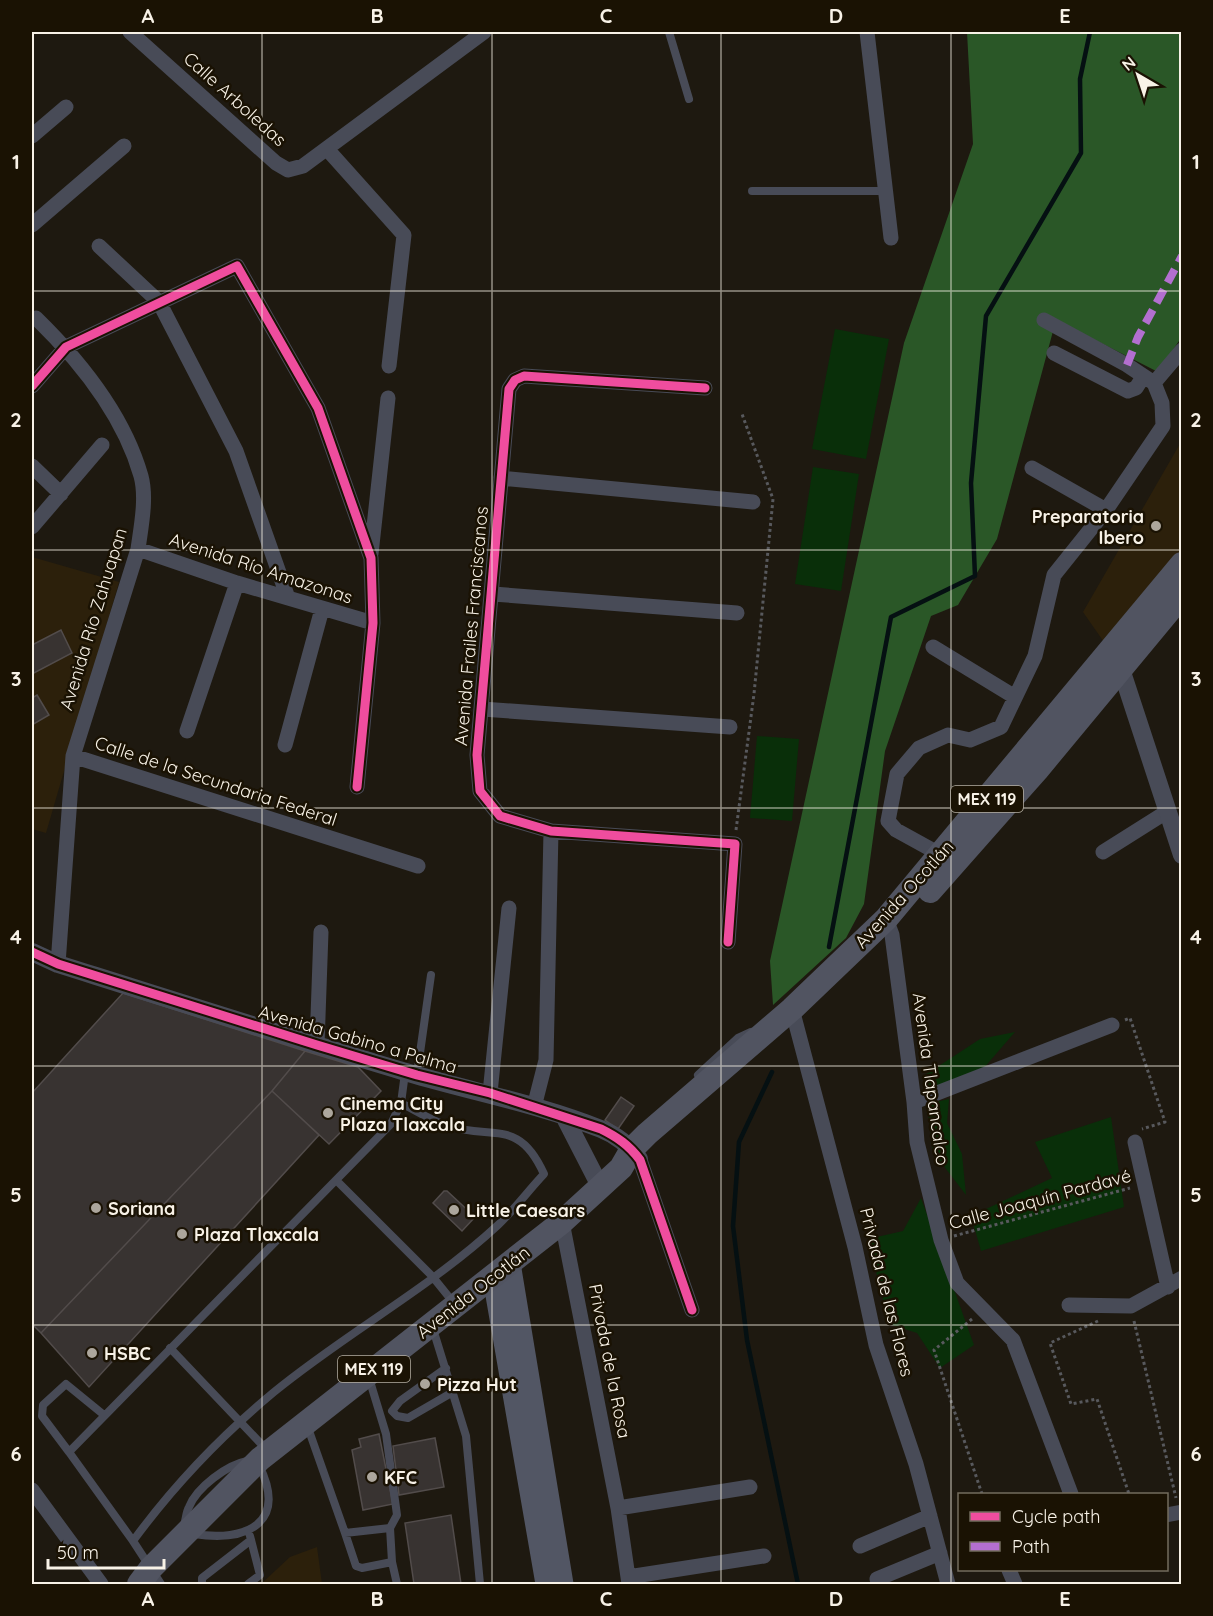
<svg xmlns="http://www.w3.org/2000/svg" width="1213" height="1616" font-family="Quicksand,sans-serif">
<rect width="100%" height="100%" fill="#1e1910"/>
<!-- built -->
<path fill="#2c200b" d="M1181,442V551L1106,645L1083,612Z
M32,557L119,582L46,833L32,829Z
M317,1547L322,1584H261L290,1557Z"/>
<!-- green -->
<path fill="#092f09" d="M835,329L889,339L866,459L812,449Z
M813,467L859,474L841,591L795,584Z
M757,736L799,739L792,821L750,818Z
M1015,1032L983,1069L928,1092L925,1075L980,1039Z
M949,1099L947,1123L962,1154L966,1195L933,1152L927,1104Z
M1111,1117L1124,1207L981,1251L971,1216L1052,1178L1035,1142Z
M921,1198L974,1345L940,1368L917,1333L889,1324L868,1239L903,1231Z"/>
<!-- forest -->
<path fill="#2a5727" d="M967,32H1181V338L1158,372L1056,320L997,539L958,605L931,616L885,751L864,904L846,938L773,1005L770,961L904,343L973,144Z"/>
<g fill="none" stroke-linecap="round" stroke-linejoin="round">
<!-- stream -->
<path stroke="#051012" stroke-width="4.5" d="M829,947L891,617L975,576L971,483L986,316L1081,153L1080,79L1090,32
M772,1072L739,1142L733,1226L747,1340L798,1584"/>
</g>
<!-- building -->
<path fill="#383331" stroke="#524c4b" stroke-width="1.5" d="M61,630L72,653L32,674V645Z
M37,695L49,715L32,725V698Z
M123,993L305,1051L272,1091L41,1333L32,1324V1093Z
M305,1051L358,1067L381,1091L329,1144L272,1091Z
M272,1091L319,1135L89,1387L41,1333Z
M621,1097L634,1106L618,1129L605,1120Z
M444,1191H447L475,1217L462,1231L433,1203Z
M379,1434L393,1504L363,1510L352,1450L361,1447L359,1439Z
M435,1438L444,1487L399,1495L393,1446Z
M451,1515L461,1584H414L405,1523Z"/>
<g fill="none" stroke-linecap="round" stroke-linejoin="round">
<!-- path -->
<path stroke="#58595d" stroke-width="3" stroke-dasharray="3 3" stroke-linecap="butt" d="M736,830L754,694L773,499L742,414
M1125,1020L1130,1018L1165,1122L1142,1129
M954,1236L1130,1188
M972,1319L934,1350L982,1494
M1098,1321L1050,1343L1071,1404L1097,1399L1129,1494
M1134,1321L1176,1498"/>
<!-- service -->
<path stroke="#484b57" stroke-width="8" d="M669,32L689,99
M752,191H886
M417,1074L431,975
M698,1075L738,1038L751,1032
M336,1180L432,1276L453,1302
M433,1329L466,1436L480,1584
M170,1348L266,1449
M446,1368L400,1401L392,1411L397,1416L408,1418L453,1392
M369,1378L386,1434L397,1515L390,1528
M307,1425L345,1533L390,1528L392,1562L397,1584
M69,1452L42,1416L43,1405L66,1384L104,1415
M184,1525C186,1519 186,1512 189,1507C197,1487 227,1465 247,1461
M345,1533L356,1566L362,1568L392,1562
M194,1534C246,1542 288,1524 259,1465
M133,1541C174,1485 221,1436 274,1392C346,1333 430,1288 498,1225C514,1210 528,1191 544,1174C519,1118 493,1140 448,1126C432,1121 416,1111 401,1103
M161,1584L133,1541L69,1452L391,1124L401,1103L405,1073
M202,1584V1578L251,1540
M248,1584L260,1575L250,1536"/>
<!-- minor -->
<path stroke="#484b57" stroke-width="15" d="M130,32L276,163L288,170L303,166L484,32
M867,32L891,238
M32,136L66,107
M327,149L404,235L389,366
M32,225L124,146
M99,246L159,302L236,451L288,598
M36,318C80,361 124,416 141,476C147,498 141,527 138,549L73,756L58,964
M1054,353L1128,391L1136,388L1143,377
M1154,383L1182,350
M32,386L66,347L237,266L318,408L371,558L373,623L357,787
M705,388L524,376L515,380L509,389L477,755L480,791L500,816L551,831L735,844L728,942
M32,466L61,494
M1032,468L1106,510L1163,426L1162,403L1154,383L1127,365L1044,320
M501,478L753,502
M32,527L102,445
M138,549L237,583L373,623
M371,554L388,398
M493,594L737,613
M933,647L1015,697
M482,709L730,727
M187,731L237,583
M285,745L322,609
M73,756L418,866
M1103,852L1168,811
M945,857L896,830L888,821L897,774L919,748L948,735L970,740L1001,727L1035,656L1054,575L1106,510
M886,919L892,935L914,1102L917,1142L941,1240L957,1283L1013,1340L1071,1494
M792,1009L855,1247L876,1345L916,1464L948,1584
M317,1045L321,932
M490,1093L509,908
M914,1102L1112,1025
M534,1107L546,1060L551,831
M1135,1142L1168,1287
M640,1160L692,1310
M562,1222L618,1508L629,1584
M1069,1305L1131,1306L1182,1278
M32,1490L101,1584
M618,1508L750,1487
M1166,1515L1182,1512
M860,1546L930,1516
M1009,1570L1015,1584
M628,1577L764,1556
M877,1579L940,1553"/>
<!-- tertiary -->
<path stroke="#484b57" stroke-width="18" d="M1115,662L1121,669L1182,855
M32,952L58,964C175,1001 291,1038 409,1073C473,1092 539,1104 601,1129C616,1135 629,1145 639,1159
M564,1116L601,1188"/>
<!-- secondary -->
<path stroke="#525664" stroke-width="21" d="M510,1263L563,1584
M493,1278L546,1584"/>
<!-- primary -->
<path stroke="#515461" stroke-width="24" d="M930,891L1037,770L1182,595
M139,1584L151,1568L260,1459L562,1222L621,1168L632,1149L647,1134L792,1009L886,919L1182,564"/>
<!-- quiet -->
<path stroke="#b36fd0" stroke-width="8" stroke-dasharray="15 8" stroke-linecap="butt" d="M1127,365L1138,337L1182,256"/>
<!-- cycleway casing -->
<g stroke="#1a1203" stroke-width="13">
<path id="cycleway" d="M32,386L66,347L237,266L318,408L371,558L373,623L357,787
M705,388L524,376L515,380L509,389L477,755L480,791L500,816L551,831L735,844L728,942
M32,952L58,964L317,1045L417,1075L490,1093L601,1129C617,1137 629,1145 640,1160L692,1310"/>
</g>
<!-- cycleway -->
<use href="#cycleway" stroke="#ef4d9e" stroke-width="9"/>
</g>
<!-- grid -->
<path fill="none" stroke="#f8f2e7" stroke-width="1.5" stroke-opacity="0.55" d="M262,32V1584M492,32V1584M721,32V1584M951,32V1584M32,291H1182M32,550H1182M32,808H1182M32,1066H1182M32,1325H1182"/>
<!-- markers -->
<g fill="#aca69c" stroke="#1a1203" stroke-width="2">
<circle cx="1156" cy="526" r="6"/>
<circle cx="328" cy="1113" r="6"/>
<circle cx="96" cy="1208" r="6"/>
<circle cx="454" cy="1210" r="6"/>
<circle cx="182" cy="1234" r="6"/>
<circle cx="92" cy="1353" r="6"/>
<circle cx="425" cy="1384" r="6"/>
<circle cx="372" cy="1477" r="6"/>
</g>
<g text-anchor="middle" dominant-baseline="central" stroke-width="5" stroke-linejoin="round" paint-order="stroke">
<!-- shield labels -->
<g fill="#1a1203" stroke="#b5afa3" stroke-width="1.5">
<rect x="951" y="786" width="72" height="26" rx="4.5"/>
<rect x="338" y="1356" width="72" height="26" rx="4.5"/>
</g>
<g font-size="16" font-weight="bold" fill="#f8f2e7">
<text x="987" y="799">MEX 119</text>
<text x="374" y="1369">MEX 119</text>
</g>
<!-- street labels -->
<g font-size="18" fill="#f8f2e7" stroke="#1a1203">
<text transform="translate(235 99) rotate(42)">Calle Arboledas</text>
<text transform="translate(261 568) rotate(18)">Avenida Río Amazonas</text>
<text transform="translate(93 619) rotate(-73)">Avenida Río Zahuapan</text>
<text transform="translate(471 626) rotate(-85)">Avenida Frailes Franciscanos</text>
<text transform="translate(216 781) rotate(18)">Calle de la Secundaria Federal</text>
<text transform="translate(904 894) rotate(-48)">Avenida Ocotlán</text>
<text transform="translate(358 1039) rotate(16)">Avenida Gabino a Palma</text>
<text transform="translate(931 1079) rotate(82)">Avenida Tlapancalco</text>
<text transform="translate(1040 1199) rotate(-15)">Calle Joaquín Pardavé</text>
<text transform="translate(473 1292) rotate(-38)">Avenida Ocotlán</text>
<text transform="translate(887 1292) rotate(76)">Privada de las Flores</text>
<text transform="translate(610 1361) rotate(79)">Privada de la Rosa</text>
</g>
<!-- poi labels -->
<g font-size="18" font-weight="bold" fill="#f8f2e7" stroke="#1a1203" text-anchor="start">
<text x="1144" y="516" text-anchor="end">Preparatoria<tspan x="1144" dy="21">Ibero</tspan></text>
<text x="340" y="1103">Cinema City<tspan x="340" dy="21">Plaza Tlaxcala</tspan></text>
<text x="108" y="1208">Soriana</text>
<text x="466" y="1210">Little Caesars</text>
<text x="194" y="1234">Plaza Tlaxcala</text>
<text x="104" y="1353">HSBC</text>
<text x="437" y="1384">Pizza Hut</text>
<text x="384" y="1477">KFC</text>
</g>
</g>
<!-- border -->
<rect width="1213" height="1616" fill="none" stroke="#1a1203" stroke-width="66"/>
<!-- legend -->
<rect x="958" y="1493" width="210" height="78" fill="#1a1203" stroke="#736c5e" stroke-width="1.5"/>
<rect x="970" y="1512" width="30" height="9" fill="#ef4d9e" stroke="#736c5e" stroke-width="1.5"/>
<text x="1012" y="1523" font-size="18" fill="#f8f2e7">Cycle path</text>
<rect x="970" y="1542" width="30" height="9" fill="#b36fd0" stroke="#736c5e" stroke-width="1.5"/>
<text x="1012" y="1553" font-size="18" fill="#f8f2e7">Path</text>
<!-- north arrow -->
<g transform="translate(1138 75) rotate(321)" stroke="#1a1203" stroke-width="4.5" paint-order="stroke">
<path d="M0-4.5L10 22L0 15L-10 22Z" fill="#f8f2e7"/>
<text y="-9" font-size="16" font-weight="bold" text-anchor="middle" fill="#f8f2e7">N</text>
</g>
<!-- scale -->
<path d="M48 1559v9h116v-9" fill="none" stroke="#f8f2e7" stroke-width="3"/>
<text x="57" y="1559" font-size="18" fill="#f8f2e7" stroke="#1a1203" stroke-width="4.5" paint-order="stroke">50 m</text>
<rect x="33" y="33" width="1147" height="1550" fill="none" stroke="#f8f2e7" stroke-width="2"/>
<g font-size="20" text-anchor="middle" font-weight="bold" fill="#f8f2e7">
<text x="148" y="23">A</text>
<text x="377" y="23">B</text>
<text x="606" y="23">C</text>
<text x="836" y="23">D</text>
<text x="1065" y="23">E</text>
<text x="16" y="169">1</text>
<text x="1196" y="169">1</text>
<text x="16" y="427">2</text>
<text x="1196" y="427">2</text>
<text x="16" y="686">3</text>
<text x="1196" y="686">3</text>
<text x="16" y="944">4</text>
<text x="1196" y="944">4</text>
<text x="16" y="1202">5</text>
<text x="1196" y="1202">5</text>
<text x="16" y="1461">6</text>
<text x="1196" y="1461">6</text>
<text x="148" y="1606">A</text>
<text x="377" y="1606">B</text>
<text x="606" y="1606">C</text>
<text x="836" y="1606">D</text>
<text x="1065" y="1606">E</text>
</g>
</svg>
